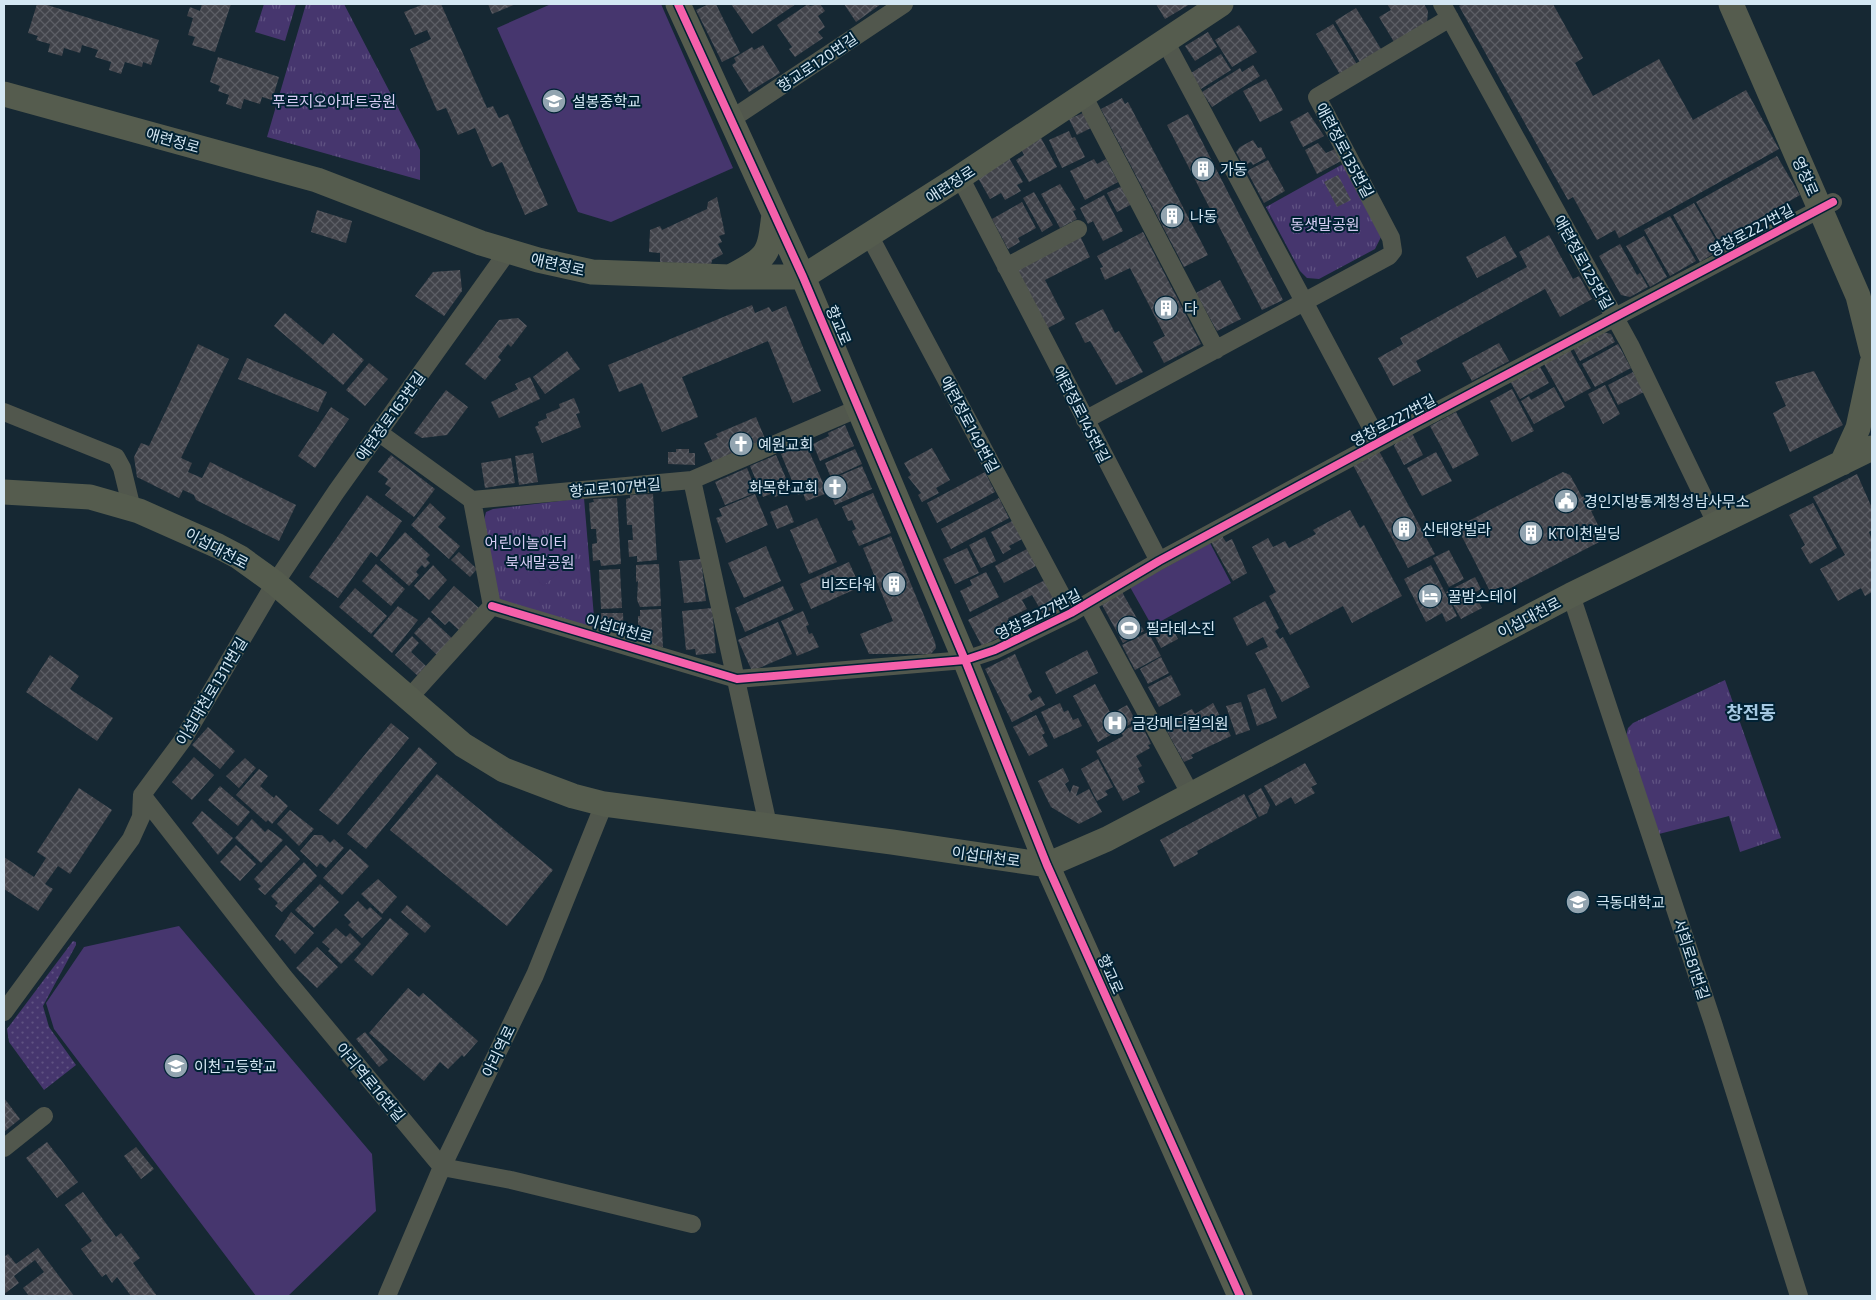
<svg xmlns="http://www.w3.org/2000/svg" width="1876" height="1300" font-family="'Exo 2','Noto Sans KR',sans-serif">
<defs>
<pattern id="grass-dots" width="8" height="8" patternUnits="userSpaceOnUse" patternTransform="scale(1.25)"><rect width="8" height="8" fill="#46366e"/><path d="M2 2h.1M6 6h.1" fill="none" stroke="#605383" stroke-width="1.8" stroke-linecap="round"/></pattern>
<pattern id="park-tufts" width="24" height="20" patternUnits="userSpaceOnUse" patternTransform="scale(1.25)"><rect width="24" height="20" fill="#46366e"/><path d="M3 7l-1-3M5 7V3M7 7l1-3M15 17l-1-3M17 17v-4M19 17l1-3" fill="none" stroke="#605383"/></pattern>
<pattern id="building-cross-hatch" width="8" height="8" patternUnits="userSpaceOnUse" patternTransform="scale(1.25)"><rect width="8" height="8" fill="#41434a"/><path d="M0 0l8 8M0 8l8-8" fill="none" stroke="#5c5e65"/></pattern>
</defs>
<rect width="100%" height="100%" fill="#162833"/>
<!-- grass -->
<path fill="url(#grass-dots)" d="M73,941L76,942V945L43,1006L49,1027L76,1065L44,1090L9,1042L7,1029Z"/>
<!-- park -->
<path fill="url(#park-tufts)" d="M264,4H296L285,41L255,32Z
M306,4H344L420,150V180L267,137Z
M1343,164L1381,237L1375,249L1319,279L1307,278L1300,271L1266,207Z
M584,498L595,629L496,603L484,520L486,512L493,509Z
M1725,680L1781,838L1740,852L1729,816L1655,835L1625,741L1628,728L1633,723Z"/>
<!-- pitch -->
<path fill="#46366e" d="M551,4H661L733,168L611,222L578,212L497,28Z
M1210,543L1231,583L1152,626L1130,587Z
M555,551L567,566L543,586L531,571Z
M179,926L372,1154L376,1211L288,1296H256L54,1029L46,1003L84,947Z"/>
<!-- building -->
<path fill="url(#building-cross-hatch)" d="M37,4H44L159,40L151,65L143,62L142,67L125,62L121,74L109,70L111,62L95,57L98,50L82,45L80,53L64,48L62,56L48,52L50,44L36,40L38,36L28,33Z
M202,4H231L215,52L192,45L195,37L188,35L193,18L187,16L190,7L200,11Z
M424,4H441L487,108L493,106L499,118L508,114L548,205L525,215L502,162L492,167L475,128L458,135L446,108L437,111L410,49L431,39L427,30L415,35L404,12Z
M488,4H516L492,14Z
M709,4H716L740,53L722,62L696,10Z
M731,4H796L752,34Z
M808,4L810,6L820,4L825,11L818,16L825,27L818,32L823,38L795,57L789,49L792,47L777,25Z
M844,4H881L856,22Z
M1156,4H1190L1165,19Z
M1387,4H1424L1428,11L1427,23L1394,42L1379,17L1391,10Z
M1463,4H1553L1583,58L1575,63L1593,96L1659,59L1693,120L1746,90L1779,149L1619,238L1615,230L1597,240L1573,197L1568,200L1459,6Z
M1356,8L1381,49L1361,64L1335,21Z
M1333,24L1358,66L1341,76L1316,34Z
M1239,25L1257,52L1232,67L1215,40Z
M1208,32L1217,47L1195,61L1185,46Z
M763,45L780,73L749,92L732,65L736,62L734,58L752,47L754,50Z
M1221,54L1231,70L1201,89L1191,73Z
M218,57L279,77L272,100L262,97L260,104L244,99L241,109L226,104L229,95L218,91L220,86L210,82Z
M1253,65L1260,76L1212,107L1202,92L1240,68L1242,72Z
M1266,79L1283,110L1260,122L1243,91Z
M1122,98L1125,104L1128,102L1208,255L1184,267L1101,109Z
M1308,112L1324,136L1303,147L1290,122Z
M1083,113L1091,128L1077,135L1069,119Z
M1188,114L1283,300L1262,310L1167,125Z
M1069,131L1072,138L1075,137L1085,157L1062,168L1049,140Z
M1041,138L1057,167L1029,182L1016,160L1024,155L1021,149Z
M1253,140L1258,148L1261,147L1266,158L1253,165L1251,162L1244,166L1236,152L1240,147Z
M1318,143L1326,153L1335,149L1341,161L1317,174L1305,150Z
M1777,156L1800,195L1719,242L1696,202Z
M1009,158L1023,182L1017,185L1021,191L1005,200L1001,193L990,199L977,176Z
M1094,159L1097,164L1106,159L1118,182L1085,200L1070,171Z
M1268,160L1285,191L1264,203L1247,171Z
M1338,175L1351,200L1337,207L1324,182Z
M1060,184L1076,210L1073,211L1077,219L1060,228L1041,194Z
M1124,185L1134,203L1117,212L1107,193Z
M1034,192L1053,225L1042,232L1023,198Z
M1104,195L1123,231L1103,241L1093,221L1088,224L1080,208Z
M717,197L725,234L719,236L722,242L718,244L723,254L712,260L711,265L660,262V253L649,252L650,230L660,226L662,230L707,209L708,202Z
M1022,202L1036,228L1018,238L1020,242L1008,249L992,219Z
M1694,203L1721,249L1700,262L1673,215Z
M317,210L352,221L346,243L311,232Z
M1670,216L1696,261L1670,276L1644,230Z
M1143,232L1201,344L1164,363L1153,342L1165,336L1130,268L1105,280L1100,268L1103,267L1097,256Z
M1549,235L1573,279L1579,276L1592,299L1560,317L1545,289L1416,361L1421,371L1393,386L1378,358L1403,344L1400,338L1527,267L1519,252Z
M1080,236L1090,257L1045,280L1065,319L1046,329L1015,269Z
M1505,236L1517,257L1477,278L1466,257Z
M1644,236L1667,277L1650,287L1626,246Z
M1620,244L1637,275L1640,273L1648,287L1630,297L1621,295L1599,256Z
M460,270L462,291L444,316L415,296L433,272Z
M1220,280L1241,319L1217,331L1196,293Z
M752,305L755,313L769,307L772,312L786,306L821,391L793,403L768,341L682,377L698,417L662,432L642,383L619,392L608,365Z
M1103,309L1115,333L1119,331L1143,372L1116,385L1090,341L1085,343L1075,323Z
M285,313L323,345L333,333L364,360L343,385L274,326Z
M518,318L527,326L511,347L508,344L498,357L501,360L485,380L465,364L499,320Z
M1599,331L1611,334L1615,342L1580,361L1572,346Z
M1499,343L1509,361L1472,381L1462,363Z
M198,344L229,359L181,458L192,463L188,472L202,478L210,462L296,505L279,541L196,500L194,495L183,490L179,498L137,477L134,457L141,443L149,446Z
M1618,344L1631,368L1595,387L1582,364Z
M1570,350L1591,388L1565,402L1544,364Z
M567,351L580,369L545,394L533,377Z
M247,358L327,392L318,412L238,379Z
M369,363L388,379L365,406L346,390Z
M1539,365L1549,383L1520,399L1510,381Z
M1814,371L1843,425L1790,452L1773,413L1786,406L1775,382Z
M1633,372L1644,392L1618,405L1608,385Z
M530,377L540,399L499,418L491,402L518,389L515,384Z
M1605,385L1620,414L1603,424L1588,394Z
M1554,387L1565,407L1534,424L1521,401L1529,396L1531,400Z
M1512,389L1534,431L1512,442L1490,401Z
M446,390L468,407L447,435L422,438L414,433Z
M574,398L580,413L576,414L581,427L542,443L535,427L539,425L538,422L547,418L546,414L560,408L559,404Z
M331,407L349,419L315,468L298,456Z
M1456,412L1479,455L1453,469L1430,426Z
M756,417L766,441L713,463L704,443L718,437L716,434Z
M845,425L854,446L820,461L813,444L829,436L828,433Z
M1412,433L1423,455L1404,465L1394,446L1397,441Z
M806,444L826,490L823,491L825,494L806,501L803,493L798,495L781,454Z
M932,448L950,480L936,488L939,493L922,502L918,495L921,493L908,477L911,475L904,463Z
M676,449H689V453H695V465L668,464V452H676Z
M855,449L862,464L831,478L825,463Z
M1379,451L1435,554L1408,568L1353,465Z
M1436,452L1452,481L1422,496L1407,468Z
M533,453L538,482L519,485L515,456Z
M391,455L435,489L414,517L385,495L391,488L385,484L388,479L378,472Z
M776,455L791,490L775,497L773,493L763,497L750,466Z
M511,458L515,483L485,488L481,463Z
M862,466L872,489L835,505L825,482Z
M747,468L757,492L725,505L715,482Z
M985,472L995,492L937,523L927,503Z
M1563,472L1570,475L1582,497L1587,495L1594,510L1591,511L1605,539L1493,597L1457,527Z
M1857,474L1872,508V530L1869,532L1872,540V592L1865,596L1861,588L1838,601L1820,569L1845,555L1813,497Z
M873,493L891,533L859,546L852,531L856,529L852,520L848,521L842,507Z
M653,494L657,560L637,562V556L629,557L628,540H633L632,525H627L626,499L630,498V495Z
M755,494L768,525L726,543L716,518L722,516L719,509Z
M367,495L402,521L377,557L371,552L338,598L309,577Z
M617,498L621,564L601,566L600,560L593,561L592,544L597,543L596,529H591L589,503L594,502L593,499Z
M999,498L1009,518L951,549L941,529Z
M430,503L446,518L438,527L460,546L449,559L411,525Z
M1813,503L1837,548L1810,564L1801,548L1805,545L1789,515Z
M787,505L794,522L777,529L770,512Z
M1350,510L1360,528L1364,525L1402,596L1352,623L1343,606L1290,635L1269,596L1276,592L1252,547L1268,538L1273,547L1285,541L1289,548L1316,534L1313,530Z
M817,518L837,562L809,574L790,530Z
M1014,520L1024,538L1009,546L1011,549L1003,554L991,532Z
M405,532L430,555L426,559L430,563L425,568L422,565L419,568L416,572L419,575L409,586L380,560Z
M891,536L935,642L936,648L931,654H869L860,634L893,621L863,548Z
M1222,536L1226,542L1232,539L1247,573L1233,581L1211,542Z
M985,537L996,561L981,568L969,545Z
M766,546L781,581L744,598L728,563Z
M967,548L979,573L955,584L943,559Z
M1027,549L1036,566L1004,583L995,566Z
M1449,550L1464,579L1449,587L1433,558Z
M459,552L477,569L470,577L451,560Z
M701,559L706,601L684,603L679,561Z
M849,562L860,587L811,609L800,584Z
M376,564L405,589L391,606L362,581Z
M659,564L661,606L640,607L637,600L638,581L636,582V565Z
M433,565L447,580L429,600L414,586Z
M1431,565L1457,616L1446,622L1442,613L1426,622L1404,579Z
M620,569L622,608L601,609L599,570Z
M986,572L999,597L970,612L960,591L972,585L970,580Z
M1475,577L1481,589L1474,593L1482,608L1461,619L1446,592Z
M1045,580L1059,606L1043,614L1032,595L1022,600L1027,609L1008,618L1014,630L982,646L968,620Z
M454,586L479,608L460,631L449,621L445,625L431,612Z
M783,586L794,610L745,632L735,608Z
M355,588L387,616L371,634L339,607Z
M1122,592L1144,631L1123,643L1101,603Z
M1265,601L1279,628L1275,631L1280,639L1283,637L1310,687L1282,702L1255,653L1268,647L1263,637L1247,646L1233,618Z
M398,606L418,620L392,653L373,636Z
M712,608L716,653L696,655L695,649L686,650L682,611Z
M661,609L663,647L649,648L643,645V639H639L641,626H638V616H640V610Z
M803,611L809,625L806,626L809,634L812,633L819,647L797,656L781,621Z
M601,613H623L624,637H617L616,631L602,632Z
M429,617L454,640L438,656L414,633Z
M1168,620L1178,639L1161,648L1151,629Z
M778,622L792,654L752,671L738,640Z
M1148,632L1161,656L1135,670L1122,645Z
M412,636L419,643L411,652L428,668L419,677L395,655Z
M1087,650L1098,673L1056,694L1045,672Z
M1015,654L1032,692L1028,695L1031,701L1040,696L1045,705L1012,722L985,669Z
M50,655L79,676L70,689L113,718L97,741L26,692Z
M1161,657L1169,673L1148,684L1140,669Z
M1171,675L1181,695L1159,707L1148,687Z
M1095,684L1111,714L1127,705L1136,721L1098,742L1073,696Z
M1265,688L1277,718L1257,726L1247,695Z
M1241,702L1250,730L1236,735L1226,706Z
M1060,703L1064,712L1068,710L1073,720L1078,718L1082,726L1054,739L1041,712Z
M1213,703L1231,736L1191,755L1193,758L1184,762L1163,724L1192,709L1195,714Z
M1036,715L1045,733L1042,735L1048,746L1029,756L1013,727Z
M391,723L409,738L338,825L319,810Z
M1136,724L1138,728L1142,726L1151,744L1148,745L1150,748L1136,756L1142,766L1138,768L1145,782L1137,786L1140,792L1123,801L1096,751L1123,736L1121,732Z
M208,727L235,751L220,769L192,745Z
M419,747L437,763L366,849L347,834Z
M194,757L214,775L192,800L172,782Z
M245,758L256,768L239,788L226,776Z
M1098,759L1113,787L1105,791L1108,795L1097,801L1081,769Z
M1305,763L1317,784L1311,787L1315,793L1295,804L1291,797L1276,806L1264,786Z
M1063,768L1069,781L1065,784L1070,793L1073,785L1079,787L1076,796L1089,789L1102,812L1079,824L1051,807L1038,781Z
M259,769L268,776L260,786L274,798L276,795L288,806L272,824L268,820L266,822L236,795Z
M437,774L553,870L507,926L390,830Z
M220,786L250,812L238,826L208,800Z
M79,788L112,810L70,874L58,866L45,884L53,889L38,911L4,889V857L34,877L46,858L37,852Z
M1261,788L1270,805L1267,813L1259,817L1248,796Z
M1244,794L1257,818L1197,851L1198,854L1174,867L1160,840Z
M290,810L314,829L299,846L277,824Z
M202,811L233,838L218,855L192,823Z
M252,819L265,832L268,829L283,840L261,863L235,838Z
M314,835H322L330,843L334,839L344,848L326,868L320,863L317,867L300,851Z
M236,845L256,864L240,881L220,862Z
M286,845L300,859L265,895L258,889L261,886L254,879Z
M350,849L369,866L342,895L323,878Z
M304,862L317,876L282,912L275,906L278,903L271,896Z
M378,879L397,897L382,914L361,894Z
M320,884L339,902L314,928L295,910Z
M358,901L367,910L370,907L382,918L362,938L348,925L351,922L344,915Z
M407,905L431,926L425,933L401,912Z
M291,912L314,933L295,954L282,939L280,941L275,936Z
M390,918L409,934L372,976L354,960Z
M336,928L346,937L350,933L361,944L341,964L328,951L330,949L322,942Z
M317,947L338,967L317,988L296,968Z
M408,988L419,997L423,993L478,1041L464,1057L462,1055L448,1069L440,1062L424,1081L369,1033Z
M365,1032L388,1060L379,1067L356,1039Z
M4,1098L20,1119L4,1132Z
M47,1142L78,1182L57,1198L26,1158Z
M136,1147L154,1169L141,1179L124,1156Z
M83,1192L116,1237L121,1233L140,1258L133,1263L157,1296H131L117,1277L112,1283L106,1274L102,1277L81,1249L92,1241L65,1205Z
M38,1248L74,1296H29L23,1288L44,1272L35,1260L14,1276L19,1283L4,1294V1257L8,1254L16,1264Z"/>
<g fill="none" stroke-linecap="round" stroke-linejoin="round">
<!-- street -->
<path stroke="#51574d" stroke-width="18" d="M1442,4L1630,345L1717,525
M1165,41L1379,442
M1083,95L1216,350
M730,120L904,4
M960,177L1159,561
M869,235L1071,613
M1006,267L1078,229
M4,412L116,457L122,468L132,509
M1085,420L1389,256L1393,251L1391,238L1317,97L1450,18
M378,432L472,500L692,480L859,408
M692,480L768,825
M1571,595L1713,1023L1799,1296
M1088,605L1191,795
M492,606L737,679L965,660L995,650L1071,613L1159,561L1411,425L1833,202
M408,699L492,606L472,500
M142,795L284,977L442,1167L511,1180L692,1224
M142,795L182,741L275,583L336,492L508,251
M4,1012L131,839L141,817L142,795
M4,1148L44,1116
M387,1296L442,1167L535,975L604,804"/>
<!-- secondary -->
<path stroke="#555c4e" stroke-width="25" d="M678,4L803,277L965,660L1047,865L1240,1296
M1731,4L1858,296L1872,352
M4,94L317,180L481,243L538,260L592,272L730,277H803L957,179L1221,4
M732,276C769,256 769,255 774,214
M1842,463L1858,428L1872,363
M4,492L90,497L139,511L218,546L239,557L275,583L463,745L504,770L573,796L604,804L892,842L1047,865L1107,839L1571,595L1872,448"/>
<!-- cycleway casing -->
<g stroke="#012234" stroke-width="11">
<path id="cycleway" d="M678,4L803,277L965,660L1047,865L1240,1296
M492,606L737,679L965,660L995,650L1071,613L1159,561L1411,425L1833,202"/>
</g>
<!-- cycleway -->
<use href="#cycleway" stroke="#f560ab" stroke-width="8"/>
</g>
<!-- icons -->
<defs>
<g id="school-disc" transform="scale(1.25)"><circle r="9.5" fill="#92a4b0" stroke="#012234"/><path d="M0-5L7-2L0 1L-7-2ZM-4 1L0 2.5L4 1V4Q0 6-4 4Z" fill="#fff"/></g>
<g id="building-disc" transform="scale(1.25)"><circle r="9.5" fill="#92a4b0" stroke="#012234"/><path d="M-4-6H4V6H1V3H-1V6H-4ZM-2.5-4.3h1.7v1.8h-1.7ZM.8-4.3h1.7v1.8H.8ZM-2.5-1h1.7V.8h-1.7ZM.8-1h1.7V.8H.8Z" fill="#fff"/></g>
<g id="church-disc" transform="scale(1.25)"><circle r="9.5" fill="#92a4b0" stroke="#012234"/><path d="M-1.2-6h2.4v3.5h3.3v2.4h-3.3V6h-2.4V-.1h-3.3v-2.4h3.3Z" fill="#fff"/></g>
<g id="civic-disc" transform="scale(1.25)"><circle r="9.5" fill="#92a4b0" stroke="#012234"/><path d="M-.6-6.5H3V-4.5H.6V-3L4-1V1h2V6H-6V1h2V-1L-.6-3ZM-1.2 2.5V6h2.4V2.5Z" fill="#fff"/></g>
<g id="hotel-disc" transform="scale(1.25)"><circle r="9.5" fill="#92a4b0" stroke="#012234"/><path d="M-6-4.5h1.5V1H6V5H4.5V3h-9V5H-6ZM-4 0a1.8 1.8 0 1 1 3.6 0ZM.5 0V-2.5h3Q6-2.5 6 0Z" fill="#fff"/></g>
<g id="stadium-disc" transform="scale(1.25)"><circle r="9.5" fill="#92a4b0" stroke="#012234"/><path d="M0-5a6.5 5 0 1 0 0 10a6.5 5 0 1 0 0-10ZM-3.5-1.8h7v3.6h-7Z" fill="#fff"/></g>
<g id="hospital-disc" transform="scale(1.25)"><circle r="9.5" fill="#92a4b0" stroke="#012234"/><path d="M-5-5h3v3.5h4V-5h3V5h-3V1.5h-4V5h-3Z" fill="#fff"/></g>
<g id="university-disc" transform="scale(1.25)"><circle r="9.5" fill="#92a4b0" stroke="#012234"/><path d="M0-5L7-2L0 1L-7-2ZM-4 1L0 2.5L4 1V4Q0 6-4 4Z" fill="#fff"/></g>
</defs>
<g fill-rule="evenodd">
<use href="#school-disc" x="554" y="101"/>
<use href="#building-disc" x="1203" y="169"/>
<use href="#building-disc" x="1172" y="216"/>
<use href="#building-disc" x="1166" y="308"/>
<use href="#church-disc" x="741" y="444"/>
<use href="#church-disc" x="835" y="487"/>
<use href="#civic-disc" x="1566" y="501"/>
<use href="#building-disc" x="1404" y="529"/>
<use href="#building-disc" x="1531" y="533"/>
<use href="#building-disc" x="894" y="584"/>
<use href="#hotel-disc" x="1430" y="596"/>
<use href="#stadium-disc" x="1129" y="628"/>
<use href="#hospital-disc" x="1115" y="723"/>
<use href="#university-disc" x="1578" y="902"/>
<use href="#school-disc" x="176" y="1066"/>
</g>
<g text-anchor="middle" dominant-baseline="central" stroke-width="4" stroke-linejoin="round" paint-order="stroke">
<!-- street labels -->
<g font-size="15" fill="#d4e7f3" stroke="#012234">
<text transform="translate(817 62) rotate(-34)">향교로120번길</text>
<text transform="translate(173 140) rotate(16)">애련정로</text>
<text transform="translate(1345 150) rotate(62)">애련정로135번길</text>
<text transform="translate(1806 176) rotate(66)">영창로</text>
<text transform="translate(950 184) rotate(-33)">애련정로</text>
<text transform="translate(1751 230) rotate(-28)">영창로227번길</text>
<text transform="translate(1584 262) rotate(61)">애련정로125번길</text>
<text transform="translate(558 264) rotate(13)">애련정로</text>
<text transform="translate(839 325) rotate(67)">향교로</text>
<text transform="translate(1082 414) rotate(63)">애련정로145번길</text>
<text transform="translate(390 416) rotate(-54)">애련정로163번길</text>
<text transform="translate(1393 420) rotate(-28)">영창로227번길</text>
<text transform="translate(970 424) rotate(62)">애련정로149번길</text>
<text transform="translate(615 487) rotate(-5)">향교로107번길</text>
<text transform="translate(217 548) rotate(28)">이섭대천로</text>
<text transform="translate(1038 614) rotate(-27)">영창로227번길</text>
<text transform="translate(1529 617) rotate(-28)">이섭대천로</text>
<text transform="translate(619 628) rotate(16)">이섭대천로</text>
<text transform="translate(211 691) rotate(-59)">이섭대천로1311번길</text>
<text transform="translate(986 856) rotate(8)">이섭대천로</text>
<text transform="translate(1692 959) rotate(72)">서희로81번길</text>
<text transform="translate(1111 974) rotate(66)">향교로</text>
<text transform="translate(498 1051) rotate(-64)">아리역로</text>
<text transform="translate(371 1082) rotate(50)">아리역로16번길</text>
</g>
<!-- park labels -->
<g font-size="15" fill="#d7cdf4" stroke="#012234">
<text x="334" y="101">푸르지오아파트공원</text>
<text x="1325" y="224">동샛말공원</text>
<text x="526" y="542">어린이놀이터</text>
<text x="540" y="562">북새말공원</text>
</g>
<!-- poi labels -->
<g font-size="15" fill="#d4e7f3" stroke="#012234" text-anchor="start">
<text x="572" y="101">설봉중학교</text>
<text x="1220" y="169">가동</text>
<text x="1190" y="216">나동</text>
<text x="1184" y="308">다</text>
<text x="758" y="444">예원교회</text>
<text x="818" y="487" text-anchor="end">화목한교회</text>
<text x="1584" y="501">경인지방통계청성남사무소</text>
<text x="1422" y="529">신태양빌라</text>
<text x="1548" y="533">KT이천빌딩</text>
<text x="876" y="584" text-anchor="end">비즈타워</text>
<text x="1448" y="596">꿀밤스테이</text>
<text x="1146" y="628">필라테스진</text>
<text x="1132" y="723">금강메디컬의원</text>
<text x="1596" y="902">극동대학교</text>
<text x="194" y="1066">이천고등학교</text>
</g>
<!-- quarter labels -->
<g font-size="18" font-weight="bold" fill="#a5c9e2" stroke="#012234">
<text x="1751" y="712">창전동</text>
</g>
</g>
<!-- border -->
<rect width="1876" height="1300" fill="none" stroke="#d4e7f3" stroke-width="10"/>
</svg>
